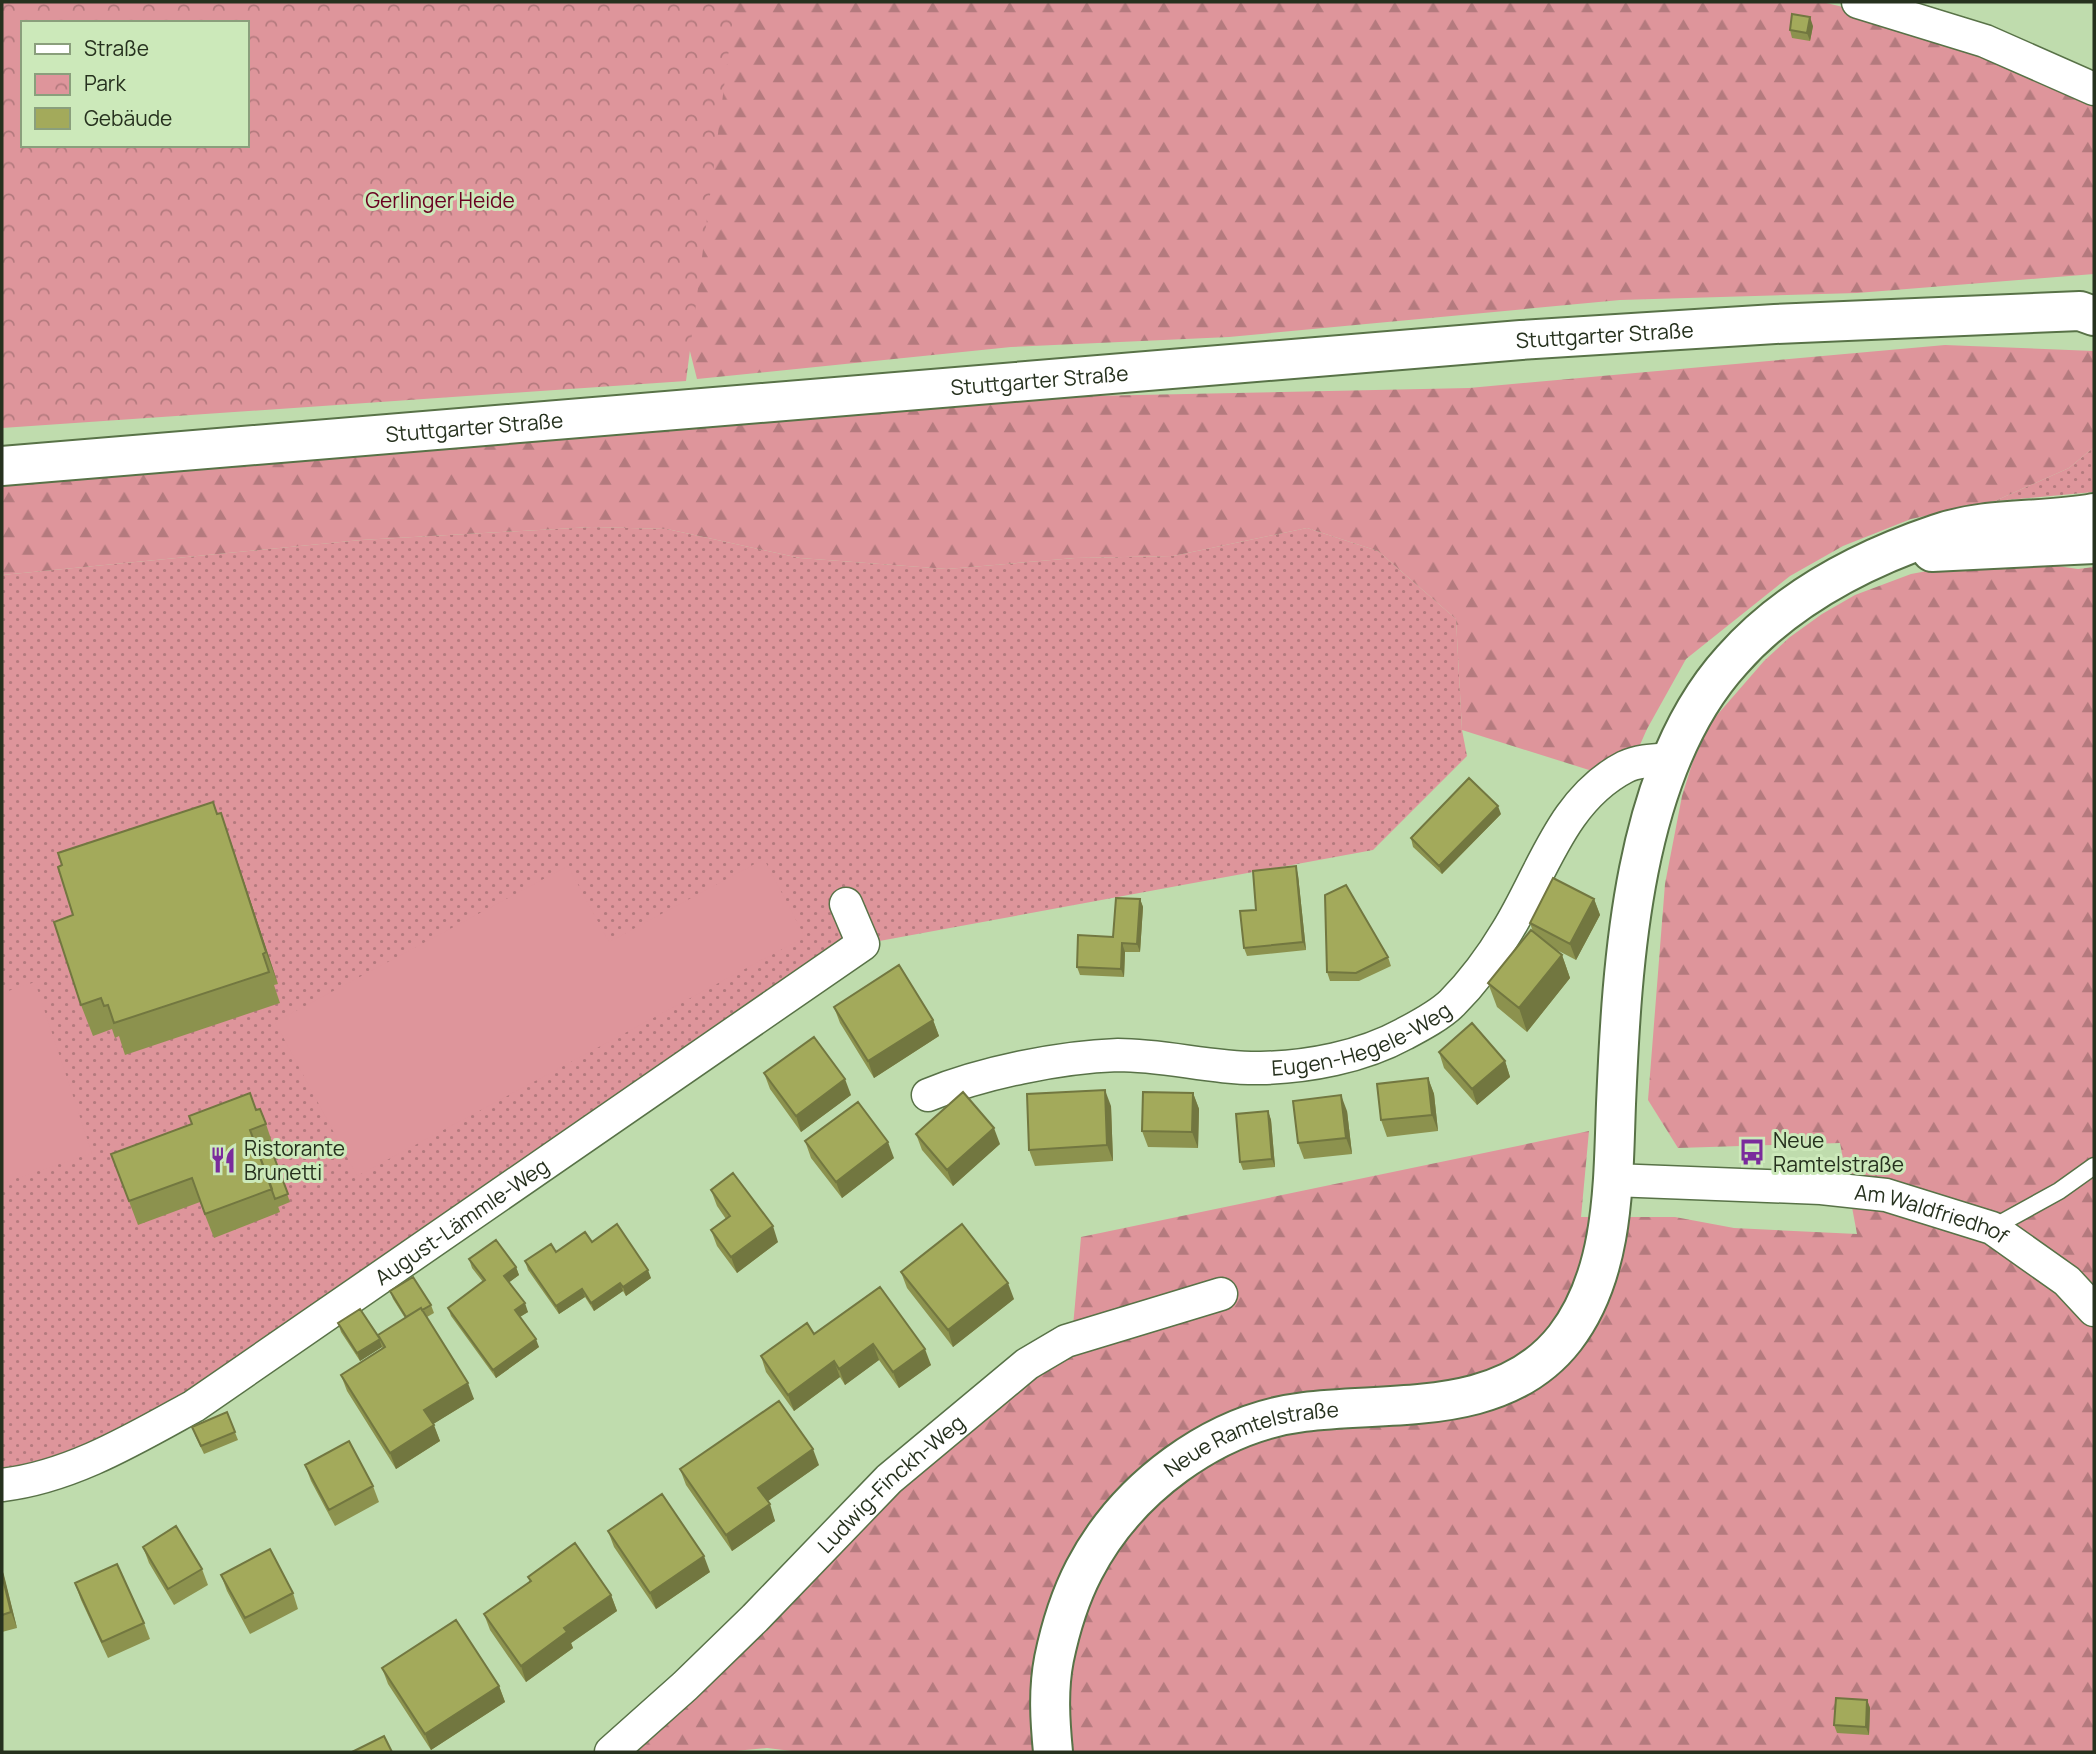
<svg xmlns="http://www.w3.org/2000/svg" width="2096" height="1754" font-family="Manrope,sans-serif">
<defs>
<pattern id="grass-dots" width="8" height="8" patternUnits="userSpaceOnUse" patternTransform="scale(1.75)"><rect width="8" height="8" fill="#de959b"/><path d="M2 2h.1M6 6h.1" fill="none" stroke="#b47a7e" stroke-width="1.8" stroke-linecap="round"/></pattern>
<pattern id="forest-firs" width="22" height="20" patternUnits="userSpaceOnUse" patternTransform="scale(1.75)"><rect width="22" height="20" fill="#de959b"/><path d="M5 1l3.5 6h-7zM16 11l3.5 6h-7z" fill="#b47a7e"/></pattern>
<pattern id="park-crowns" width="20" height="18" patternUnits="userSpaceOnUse" patternTransform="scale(1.75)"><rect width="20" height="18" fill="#de959b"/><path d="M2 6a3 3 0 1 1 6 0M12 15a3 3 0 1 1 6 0" fill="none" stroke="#b47a7e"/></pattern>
</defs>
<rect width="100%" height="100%" fill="#bfdcad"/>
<!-- grass -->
<path fill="url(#grass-dots)" d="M2094,447V492L1995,501L2069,468Z
M592,527L667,529L800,558L947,569L1075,558L1173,556L1307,528L1378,551L1456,619L1462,730L1467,756L1373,850L863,944L194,1406L2,1485V575L361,540Z"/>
<!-- forest -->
<path fill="url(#forest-firs)" d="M467,2H1822L1881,16L2021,69L2094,105V274L1857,293L1620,300L1229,337L1011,347L697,379L667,261Z
M1945,345L2094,351V447L2069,468L1995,501L1911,519L1843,546L1790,576L1686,659L1647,729L1624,781L1462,730L1456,619L1378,551L1307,528L1173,556L1075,558L947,569L800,558L667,529L592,527L361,540L2,575V486L899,400L1469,388Z
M2014,560L2078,569L2094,567V1752H800L767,1748L724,1752H631L900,1482L1071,1349L1081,1237L1589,1131L1581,1217H1675L1734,1228L1857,1234L1840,1143L1678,1148L1648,1100L1665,884L1682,796L1693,761L1711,722L1764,661L1790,637L1822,614L1855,595L1911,574L1943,568Z"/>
<!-- park -->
<path fill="url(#park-crowns)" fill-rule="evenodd" d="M2,2H735L686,381L2,428ZM23,23H247V145H23Z"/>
<!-- garden -->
<path fill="#de959b" d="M764,859L805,937L357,1176L275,1022L568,866L609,942Z
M35,982L92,1153L2,1183V993Z"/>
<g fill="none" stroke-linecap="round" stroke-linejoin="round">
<!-- service casing -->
<g stroke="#587247" stroke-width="19">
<path id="service" d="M1992,1228L2059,1191L2094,1166"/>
</g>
<!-- minor casing -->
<g stroke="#587247" stroke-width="35">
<g id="minor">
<path d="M1858,2L1985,41L2094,89"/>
<path id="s1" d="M928,1095C982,1073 1059,1057 1118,1055C1166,1055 1213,1069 1261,1068C1308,1067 1362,1057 1404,1034C1419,1026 1440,1015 1452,1003C1473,982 1492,956 1507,931C1542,875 1561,800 1625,767C1639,760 1657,760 1672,759"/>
<path id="s2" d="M1613,1180L1821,1188L1886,1195L1992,1228L2067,1281L2094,1310"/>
<path id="s3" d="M2,1485C71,1477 134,1439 194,1406L863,944L846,904"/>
<path id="s4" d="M611,1752L685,1686L755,1618L889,1479L1027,1364L1066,1341L1221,1294"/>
</g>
</g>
<!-- secondary casing -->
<g stroke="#587247" stroke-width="42">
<g id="secondary">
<path id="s5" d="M2,466L1521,340L1775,324L2080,311L2094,316"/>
<path d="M1932,552L2094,544"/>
<path id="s6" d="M1053,1752C1050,1721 1048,1690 1054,1659C1060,1630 1070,1597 1084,1570C1126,1489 1213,1423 1304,1412C1392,1401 1503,1418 1565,1338C1615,1273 1613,1183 1616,1104C1622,963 1632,770 1732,660C1786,599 1860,560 1937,534C1988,516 2042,523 2094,513"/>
</g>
</g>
<!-- service -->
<use href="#service" stroke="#fff" stroke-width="16"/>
<!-- minor -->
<use href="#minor" stroke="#fff" stroke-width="32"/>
<!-- secondary -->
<use href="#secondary" stroke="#fff" stroke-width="38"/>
</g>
<!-- wall -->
<path fill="#8c924e" d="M1813,26L1810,41L1792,38L1790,30Z
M221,813L278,984L274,985L280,1003L125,1055L119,1036L115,1038L112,1029L93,1036L81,1005L73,915L217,814Z
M1501,814L1442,874L1413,847L1411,838Z
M1298,875L1306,950L1247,956L1244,948L1256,910Z
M1140,899L1143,907L1140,952H1125L1124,977L1080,975L1077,967L1113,937Z
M1594,899L1600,915L1576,960L1555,949L1562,955L1570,978L1527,1032L1497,1007L1488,983L1533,932L1530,923Z
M1388,957L1391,966L1359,981H1330L1327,972Z
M834,1007L933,1020L939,1036L874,1078L840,1023Z
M1439,1052L1505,1061L1510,1077L1477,1105L1444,1068Z
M764,1073L851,1095L801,1132L770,1089Z
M1428,1078L1434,1094L1438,1131L1387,1137L1381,1120Z
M1193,1093L1199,1109L1198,1148L1148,1147L1142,1131Z
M1111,1106L1113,1161L1035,1166L1029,1150Z
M256,1110L266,1124L274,1148L271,1149L290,1202L278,1207L274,1195L280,1212L214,1238L200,1202L138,1225L111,1154Z
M1268,1111L1271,1120L1275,1167L1243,1170L1240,1162Z
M1347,1111L1352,1154L1304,1159L1298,1143Z
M916,1134L1000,1144L953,1186L922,1150Z
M805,1141L894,1158L842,1198L811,1158Z
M711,1190L778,1242L737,1273L717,1246L711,1230L726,1219L717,1206Z
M592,1242L651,1278L626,1296L623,1291L594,1311L585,1297L559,1314L528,1270L525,1261Z
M469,1259L516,1267L519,1275L509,1282L528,1312L520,1317L539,1347L496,1378L451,1316L448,1308L483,1282L472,1268Z
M901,1272L1014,1299L953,1347L907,1288Z
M880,1287L931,1365L899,1388L879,1360L845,1385L840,1377L794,1411L766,1372L761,1356L814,1334Z
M390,1291L431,1305L434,1313L427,1317L474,1399L433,1424L440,1441L396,1469L347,1391L341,1375L383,1349L382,1347L360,1361L341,1332L338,1323L378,1336L405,1318L393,1299Z
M227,1412L238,1440L204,1454L195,1435Z
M305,1465L373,1486L379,1502L335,1526L311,1481Z
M819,1465L767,1501L775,1521L732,1551L686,1485L680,1469Z
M608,1531L710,1572L656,1609L614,1547Z
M143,1547L202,1569L208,1585L174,1605L149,1563Z
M2,1569L17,1628L2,1632Z
M221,1575L293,1593L298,1609L250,1634L227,1591Z
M528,1577L611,1595L617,1611L571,1643L573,1648L526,1682L490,1630L484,1614L530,1582Z
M75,1583L144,1623L150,1639L108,1658L81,1600Z
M382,1668L499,1686L505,1702L431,1750L388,1684Z
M1867,1700L1870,1708L1869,1735L1837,1733L1834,1725Z"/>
<!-- shaded-wall -->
<path fill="#727740" d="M1810,17L1813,26L1810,41L1807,33Z
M1498,806L1501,814L1442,874L1439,866Z
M221,813L232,845L278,984L266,952Z
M1296,866L1298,875L1306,950L1303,942Z
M1140,899L1143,907L1140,952L1137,944Z
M1594,899L1600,915L1576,960L1570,944Z
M1122,943L1125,952L1124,977L1121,969Z
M1562,955L1570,978L1527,1032L1519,1008Z
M933,1020L939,1036L874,1078L868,1061Z
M1505,1061L1510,1077L1477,1105L1472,1089Z
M1428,1078L1434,1094L1438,1131L1432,1115Z
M845,1079L851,1095L801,1132L796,1116Z
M1105,1090L1111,1106L1113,1161L1107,1145Z
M1193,1093L1199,1109L1198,1148L1192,1132Z
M1341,1095L1347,1111L1352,1154L1346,1138Z
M1268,1111L1271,1120L1275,1167L1272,1159Z
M994,1128L1000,1144L953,1186L947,1170Z
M888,1142L894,1158L842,1198L836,1182Z
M773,1226L778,1242L737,1273L731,1257Z
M516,1267L519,1275L507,1284L504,1276Z
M648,1270L651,1278L626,1296L623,1287Z
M620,1283L623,1291L594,1311L591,1303Z
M1008,1283L1014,1299L953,1347L948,1330Z
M582,1289L585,1297L559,1314L556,1306Z
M525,1303L528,1312L518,1318L515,1310Z
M379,1339L382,1347L360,1361L357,1353Z
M536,1339L539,1347L496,1378L493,1370Z
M873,1344L879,1360L845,1385L839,1369Z
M925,1349L931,1365L899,1388L893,1372Z
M834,1361L840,1377L794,1411L788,1395Z
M468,1383L474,1399L430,1426L424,1410Z
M434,1425L440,1441L396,1469L390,1453Z
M813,1449L819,1465L764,1504L758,1488Z
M770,1504L775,1521L732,1551L726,1535Z
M704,1556L710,1572L656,1609L650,1593Z
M2,1569L4,1575L17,1628L11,1612L2,1575Z
M611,1595L617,1611L571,1643L573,1648L526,1682L521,1666L564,1628Z
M499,1686L505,1702L431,1750L425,1734Z
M1867,1700L1870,1708L1869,1735L1866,1727Z"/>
<!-- building -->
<path fill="#a3aa5b" stroke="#727740" stroke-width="2" d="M1792,14L1810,17L1807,33L1790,30Z
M1469,778L1498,806L1439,866L1411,838Z
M213,802L217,814L221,813L266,952L263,954L269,972L114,1023L108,1005L104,1006L101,998L81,1005L54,922L73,915L58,867L62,865L58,853Z
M1296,866L1303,942L1244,948L1240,911L1256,910L1253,871Z
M1553,878L1594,899L1570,944L1530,923Z
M1346,885L1388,957L1356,973L1327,972L1325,895Z
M1116,898L1140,899L1137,944L1122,943L1121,969L1077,967L1078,935L1113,937Z
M1531,930L1562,955L1519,1008L1488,983Z
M899,965L933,1020L868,1061L834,1007Z
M1472,1023L1505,1061L1472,1089L1439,1052Z
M814,1037L845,1079L796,1116L764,1073Z
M1428,1078L1432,1115L1381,1120L1377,1084Z
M1105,1090L1107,1145L1029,1150L1027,1094Z
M963,1092L994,1128L947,1170L916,1134Z
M1143,1092L1193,1093L1192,1132L1142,1131Z
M250,1093L256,1110L260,1109L266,1124L250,1130L272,1189L205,1214L192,1178L129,1201L111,1154L192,1124L189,1116Z
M1341,1095L1346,1138L1298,1143L1293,1101Z
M858,1102L888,1142L836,1182L805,1141Z
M1268,1111L1272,1159L1240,1162L1236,1114Z
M268,1141L288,1194L275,1199L256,1146Z
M733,1173L773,1226L731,1257L711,1230L730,1216L711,1190Z
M617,1224L648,1270L623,1287L620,1283L591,1303L582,1289L556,1306L525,1261L551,1244L556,1252L585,1232L592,1242Z
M962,1224L1008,1283L948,1330L901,1272Z
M496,1240L516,1267L504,1276L525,1303L515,1310L536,1339L493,1370L448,1308L485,1280L469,1259Z
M413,1277L431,1305L422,1310L421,1308L406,1317L390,1291Z
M880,1287L925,1349L893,1372L873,1344L839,1369L834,1361L788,1395L761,1356L807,1323L814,1334Z
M421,1308L468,1383L424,1410L434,1425L390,1453L341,1375L385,1347L378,1335Z
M360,1309L380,1339L357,1353L338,1323Z
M779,1401L813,1449L758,1488L770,1504L726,1535L680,1469Z
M227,1412L235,1432L201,1446L192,1427Z
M349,1441L373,1486L329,1510L305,1465Z
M662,1494L704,1556L650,1593L608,1531Z
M176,1526L202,1569L168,1589L143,1547Z
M575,1543L611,1595L564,1628L567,1632L521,1666L484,1614L531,1581L528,1577Z
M270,1549L293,1593L245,1618L221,1575Z
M117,1564L144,1623L102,1642L75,1583Z
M2,1575L11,1612L2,1615Z
M456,1620L499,1686L425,1734L382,1668Z
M1836,1698L1867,1700L1866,1727L1834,1725Z
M384,1736L392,1752H352Z"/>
<!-- icons -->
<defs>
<g id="bus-bare" transform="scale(2.1)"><path d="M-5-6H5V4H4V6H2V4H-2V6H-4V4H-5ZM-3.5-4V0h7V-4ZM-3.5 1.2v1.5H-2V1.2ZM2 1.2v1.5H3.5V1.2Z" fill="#7a2b9c" stroke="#cce9ba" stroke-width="2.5" paint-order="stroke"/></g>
<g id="restaurant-bare" transform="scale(2.1)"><path d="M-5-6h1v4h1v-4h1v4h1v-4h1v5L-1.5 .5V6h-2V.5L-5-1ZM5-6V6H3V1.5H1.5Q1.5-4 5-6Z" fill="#7a2b9c" stroke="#cce9ba" stroke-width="2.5" paint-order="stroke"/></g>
</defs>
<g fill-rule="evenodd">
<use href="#bus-bare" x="1752" y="1152"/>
<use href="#restaurant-bare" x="223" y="1160"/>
</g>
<g text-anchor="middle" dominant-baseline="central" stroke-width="6" stroke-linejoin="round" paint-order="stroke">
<!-- park labels -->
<g font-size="21" fill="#690021" stroke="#cce9ba">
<text x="440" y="200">Gerlinger Heide</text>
</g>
<!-- street labels -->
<g font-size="21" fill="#26311e" stroke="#cce9ba">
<text stroke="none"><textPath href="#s5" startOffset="1608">Stuttgarter Straße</textPath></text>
<text stroke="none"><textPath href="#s5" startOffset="1041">Stuttgarter Straße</textPath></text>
<text stroke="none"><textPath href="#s5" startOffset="474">Stuttgarter Straße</textPath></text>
<text stroke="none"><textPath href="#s1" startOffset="444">Eugen-Hegele-Weg</textPath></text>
<text stroke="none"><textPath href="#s2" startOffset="322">Am Waldfriedhof</textPath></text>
<text stroke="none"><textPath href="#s3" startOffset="534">August-Lämmle-Weg</textPath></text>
<text stroke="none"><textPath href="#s6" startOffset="410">Neue Ramtelstraße</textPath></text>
<text stroke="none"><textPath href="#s4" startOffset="388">Ludwig-Finckh-Weg</textPath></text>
</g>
<!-- poi labels -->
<g font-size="21" fill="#26311e" stroke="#cce9ba" text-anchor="start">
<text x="1773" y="1140">Neue<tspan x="1773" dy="24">Ramtelstraße</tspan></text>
<text x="244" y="1148">Ristorante<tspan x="244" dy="24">Brunetti</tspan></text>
</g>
</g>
<!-- border -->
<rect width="2096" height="1754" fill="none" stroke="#26311e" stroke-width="7"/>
<!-- legend -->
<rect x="21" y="21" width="228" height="126" fill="#cce9ba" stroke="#8a9f7c" stroke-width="2"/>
<rect x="35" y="44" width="35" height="10" fill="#ffffff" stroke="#8a9f7c" stroke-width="2"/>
<text x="84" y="56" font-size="21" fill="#26311e">Straße</text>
<rect x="35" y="74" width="35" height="21" fill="url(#park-crowns)" stroke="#8a9f7c" stroke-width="2"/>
<text x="84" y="91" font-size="21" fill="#26311e">Park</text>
<rect x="35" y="108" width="35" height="21" fill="#a3aa5b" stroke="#8a9f7c" stroke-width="2"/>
<text x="84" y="126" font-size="21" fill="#26311e">Gebäude</text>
</svg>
